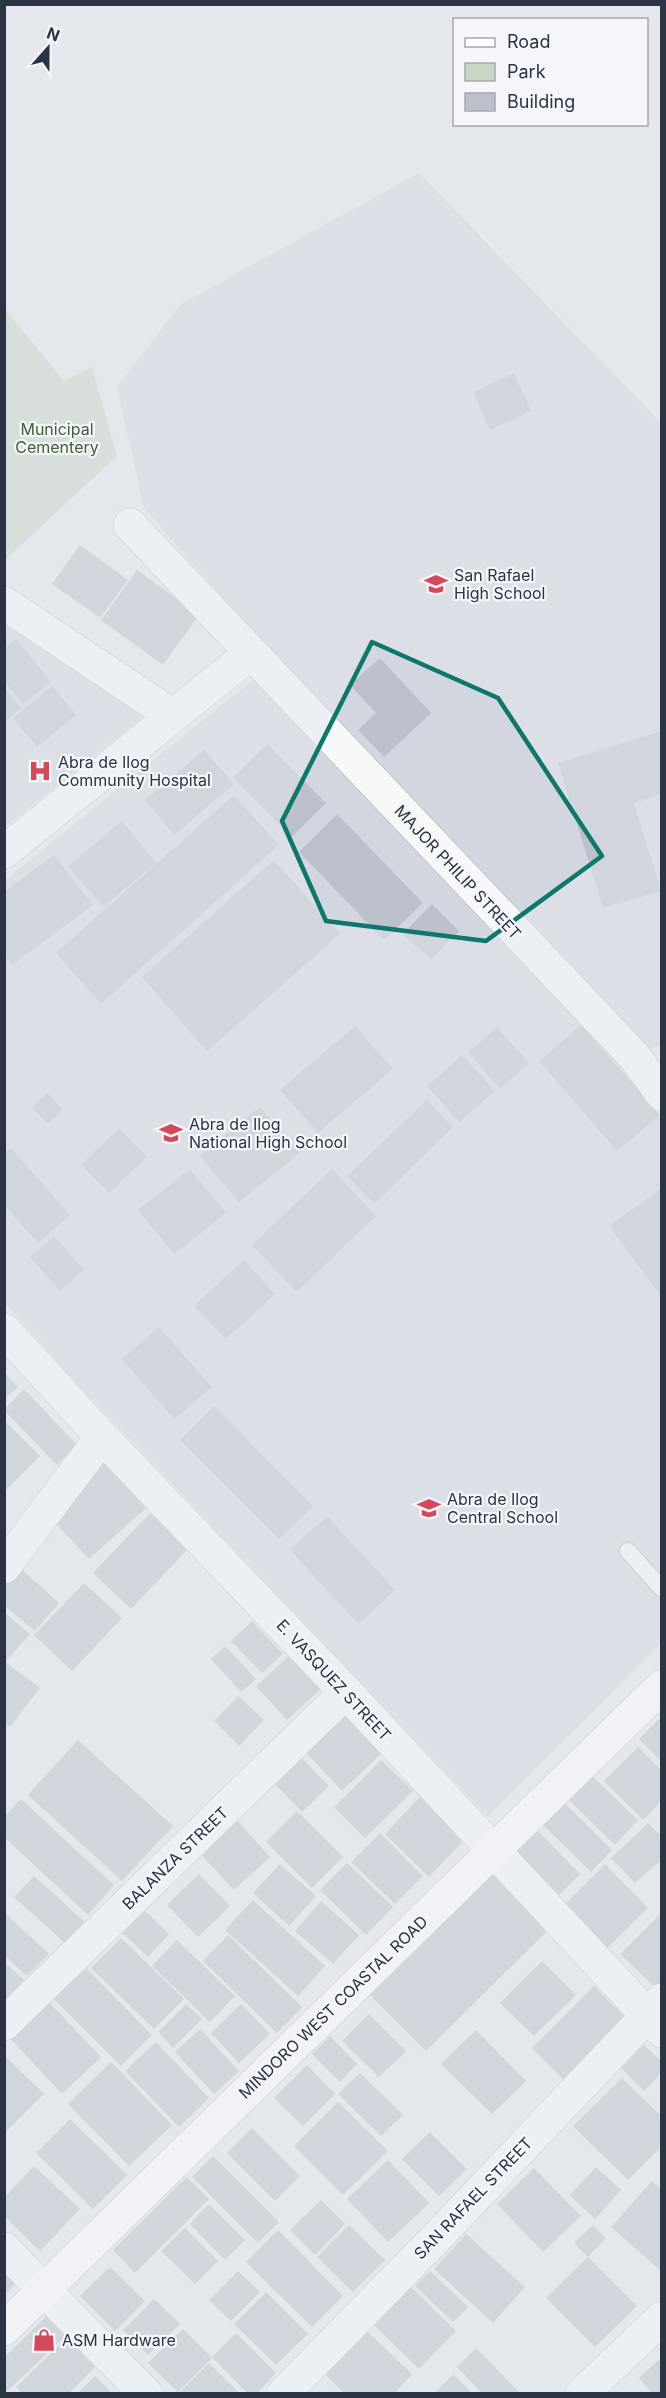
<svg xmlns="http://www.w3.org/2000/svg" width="666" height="2398" font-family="Inter,sans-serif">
<rect width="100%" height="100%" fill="#e4e7ec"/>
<!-- built -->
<path fill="#d2d6de" d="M419,173L661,423V1045L645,1051L277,660L144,508L117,387L181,304Z
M5,617L147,714L5,827Z
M255,678L616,1055L661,1118V1643L488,1817L68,1374L5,1303L4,881Z"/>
<!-- green -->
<path fill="#c9d6c5" d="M5,309L64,381L92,367L117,456L5,560Z"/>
<!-- building -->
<path fill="#bbc0ca" d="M514,373L531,411L490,430L473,392Z
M80,545L128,580L100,618L52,584Z
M137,570L199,615L163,665L101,620Z
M16,639L51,682L23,704L4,681V649Z
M380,658L431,713L384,757L358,730L376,713L350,685Z
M52,686L76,715L37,747L13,718Z
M4,687L21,708L4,722Z
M662,731V794L634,803L661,891L603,908L558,763Z
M267,744L326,803L292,837L233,778Z
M204,750L234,784L174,835L145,800Z
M234,795L279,845L101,1004L56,953Z
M337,814L423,903L384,940L299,852Z
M122,821L156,863L103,907L68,866Z
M54,855L93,905L12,965L4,955V892Z
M274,860L340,934L207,1051L142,977Z
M432,904L459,931L431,960L403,934Z
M581,1025L660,1115L617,1151L539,1061Z
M355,1026L393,1069L318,1133L280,1090Z
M497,1027L529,1063L500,1089L468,1052Z
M462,1055L495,1091L459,1122L427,1086Z
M47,1093L63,1110L48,1124L32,1107Z
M427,1100L453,1127L374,1204L347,1176Z
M260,1107L300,1153L239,1202L200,1156Z
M119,1128L147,1157L109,1193L81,1165Z
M11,1148L70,1215L38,1243L4,1205V1153Z
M190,1169L226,1213L174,1254L138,1210Z
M332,1169L376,1216L297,1292L252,1245Z
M662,1188V1297L609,1226Z
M54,1236L84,1270L60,1291L30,1257Z
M244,1260L275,1294L226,1339L194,1306Z
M159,1327L212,1387L174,1419L122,1359Z
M4,1372L18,1387L4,1399Z
M24,1389L77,1445L57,1465L4,1410Z
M214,1406L313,1506L279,1539L180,1440Z
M4,1420L40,1456L4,1492Z
M103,1461L146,1508L89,1559L46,1513Z
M150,1513L187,1550L131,1609L93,1573Z
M327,1516L395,1590L358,1624L290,1550Z
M18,1566L59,1603L35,1631L4,1605V1581Z
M84,1583L122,1618L72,1671L34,1635Z
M4,1612L30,1634L7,1660L4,1658Z
M252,1621L283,1654L262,1673L231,1641Z
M225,1646L256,1679L241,1692L211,1659Z
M291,1654L322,1688L287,1720L256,1686Z
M4,1661L40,1688L10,1727L4,1722Z
M238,1696L264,1720L239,1746L214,1721Z
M341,1709L382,1753L342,1791L300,1746Z
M662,1716V1762L639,1739Z
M78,1740L173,1826L122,1881L28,1795Z
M638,1747L662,1771V1801L643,1820L604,1781Z
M298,1754L329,1786L302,1812L271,1780Z
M381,1760L413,1791L365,1838L334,1807Z
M592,1776L638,1820L615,1845L569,1800Z
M420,1797L464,1840L429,1877L385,1834Z
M21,1799L114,1885L88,1915L4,1837V1817Z
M564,1802L612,1850L591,1872L543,1825Z
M297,1811L343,1857L312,1888L266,1842Z
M234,1817L270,1857L234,1890L197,1850Z
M648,1823L662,1837V1859L635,1883L611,1858Z
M537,1830L580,1874L559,1895L515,1851Z
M380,1833L423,1876L395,1904L351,1862Z
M347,1863L393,1907L366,1935L320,1890Z
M280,1864L316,1896L289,1926L253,1893Z
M605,1864L648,1908L607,1948L564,1905Z
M493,1872L550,1928L426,2051L370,1995Z
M199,1874L230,1906L198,1937L167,1905Z
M34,1876L85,1922L65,1943L14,1897Z
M253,1900L325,1966L298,1996L225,1930Z
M321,1901L359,1935L333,1964L295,1931Z
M142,1908L169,1934L148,1957L120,1931Z
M662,1912V1983L656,1988L620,1954Z
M7,1915L49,1954L27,1976L4,1955V1918Z
M228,1935L302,2007L277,2033L203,1961Z
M121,1938L184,1999L154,2029L91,1968Z
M177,1940L235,1996L210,2022L152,1966Z
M542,1961L576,1995L534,2036L500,2003Z
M4,1962L24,1980L4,2001Z
M84,1966L152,2035L121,2066L52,1997Z
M594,1986L630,2022L568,2084L532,2048Z
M47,2000L101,2057L62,2094L8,2036Z
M186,2004L202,2019L173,2048L158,2032Z
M241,2004L270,2034L239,2063L211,2033Z
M369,2014L406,2051L379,2077L342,2041Z
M200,2029L239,2071L214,2094L175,2052Z
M476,2030L526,2081L492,2114L441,2064Z
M330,2036L357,2064L340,2082L312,2054Z
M156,2042L209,2098L179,2127L125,2071Z
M644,2045L662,2062V2073L644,2091L621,2068Z
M4,2055L44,2094L4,2134Z
M111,2062L172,2125L129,2166L68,2104Z
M307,2065L335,2094L303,2126L274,2098Z
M360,2073L403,2115L381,2136L338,2094Z
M622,2078L662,2117V2146L628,2180L573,2126Z
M338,2102L388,2151L343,2195L294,2146Z
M70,2119L127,2175L93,2209L36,2153Z
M252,2128L300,2176L275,2201L227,2153Z
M430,2132L467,2169L439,2196L402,2159Z
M213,2156L279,2222L258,2243L192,2177Z
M388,2160L429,2203L388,2242L347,2199Z
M34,2166L80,2209L40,2251L5,2217V2197Z
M596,2167L621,2190L595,2219L570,2195Z
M534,2168L581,2216L543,2252L497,2204Z
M187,2177L209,2199L135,2273L113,2250Z
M652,2181L662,2190V2272L611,2227Z
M321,2200L345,2224L315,2255L290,2230Z
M209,2204L245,2240L225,2260L190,2224Z
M349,2225L385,2260L353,2292L317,2257Z
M593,2225L606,2238L588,2257L574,2243Z
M185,2228L218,2261L195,2284L161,2251Z
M278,2230L343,2296L312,2327L246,2262Z
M466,2234L525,2287L493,2323L434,2269Z
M588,2257L637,2306L595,2347L546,2298Z
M110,2267L145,2301L115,2331L80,2296Z
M4,2270L17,2283L4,2295Z
M238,2271L260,2292L231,2321L209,2300Z
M430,2271L468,2307L453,2322L415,2286Z
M405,2281L456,2331L419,2369L368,2319Z
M266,2292L308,2334L276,2365L234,2324Z
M154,2299L180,2324L148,2355L123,2330Z
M51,2312L71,2331L4,2394V2358Z
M183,2329L212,2358L178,2392L148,2363Z
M367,2331L412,2374L394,2394H345L325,2374Z
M236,2333L276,2373L256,2394H248L212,2357Z
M67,2338L95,2367L68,2394H22L16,2387Z
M476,2348L521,2394H483L457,2367Z
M662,2357V2394H653L639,2378Z
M209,2363L240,2394H178Z
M453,2374L473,2394H434Z
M95,2376L113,2394H77Z"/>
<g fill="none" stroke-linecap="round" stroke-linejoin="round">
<!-- lane casing -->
<g stroke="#a9aeb7" stroke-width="18">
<path id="lane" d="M628,1551L662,1589"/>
</g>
<!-- street casing -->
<g stroke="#a9aeb7" stroke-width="34">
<path id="street" d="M130,525L633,1055L662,1094
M4,603L173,716
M4,852L251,653
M4,1330L102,1437L346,1692L662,2031
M4,1567L102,1437
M4,2024L346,1692
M4,2249L146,2394
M283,2394L440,2234L662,2000
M582,2394L662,2318"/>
</g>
<!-- primary casing -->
<g stroke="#a3abb8" stroke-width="34">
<path id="primary" d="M4,2329L662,1686"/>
</g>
<!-- lane -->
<use href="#lane" stroke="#f7f8fa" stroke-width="16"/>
<!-- street -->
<use href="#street" stroke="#f7f8fa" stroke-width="33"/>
<!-- primary -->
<use href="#primary" stroke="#fff" stroke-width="33"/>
</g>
<!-- marked area -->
<path d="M0 0H666V2398H0ZM372,642L498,698L602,856L486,941L326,921L282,821Z" fill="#e4e7ec" fill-opacity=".55" fill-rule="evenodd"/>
<path fill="none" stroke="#0f766e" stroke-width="4.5" stroke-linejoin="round" d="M372,642L498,698L602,856L486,941L326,921L282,821Z"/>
<!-- icons -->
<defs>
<g id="school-bare" transform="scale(1.8)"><path d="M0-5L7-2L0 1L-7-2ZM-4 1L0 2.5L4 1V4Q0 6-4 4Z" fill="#d1495b" stroke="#f4f6f9" stroke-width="2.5" paint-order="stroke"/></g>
<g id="hospital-bare" transform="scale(1.8)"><path d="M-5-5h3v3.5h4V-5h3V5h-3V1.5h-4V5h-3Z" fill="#d1495b" stroke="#f4f6f9" stroke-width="2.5" paint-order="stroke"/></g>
<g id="shop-bare" transform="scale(1.8)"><path d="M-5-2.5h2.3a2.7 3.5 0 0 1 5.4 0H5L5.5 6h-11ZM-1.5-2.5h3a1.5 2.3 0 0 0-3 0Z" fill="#d1495b" stroke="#f4f6f9" stroke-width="2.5" paint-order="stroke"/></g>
</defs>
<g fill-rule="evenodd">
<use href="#school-bare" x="436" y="584"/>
<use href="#hospital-bare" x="40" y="771"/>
<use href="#school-bare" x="171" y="1133"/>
<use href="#school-bare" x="429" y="1508"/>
<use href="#shop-bare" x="44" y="2340"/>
</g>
<g text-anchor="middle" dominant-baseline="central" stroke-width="4.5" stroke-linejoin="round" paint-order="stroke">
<!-- park labels -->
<g font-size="16" fill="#3f6138" stroke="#f4f6f9">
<text x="57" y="429">Municipal<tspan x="57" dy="18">Cementery</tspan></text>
</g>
<!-- poi labels -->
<g font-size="16" fill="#2b3445" stroke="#f4f6f9" text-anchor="start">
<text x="454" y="575">San Rafael<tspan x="454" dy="18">High School</tspan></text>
<text x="58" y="762">Abra de Ilog<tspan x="58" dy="18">Community Hospital</tspan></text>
<text x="189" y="1124">Abra de Ilog<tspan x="189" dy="18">National High School</tspan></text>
<text x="447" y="1499">Abra de Ilog<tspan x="447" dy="18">Central School</tspan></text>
<text x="62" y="2340">ASM Hardware</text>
</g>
<!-- street labels -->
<g font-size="16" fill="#2b3445" stroke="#f4f6f9">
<text transform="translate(458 872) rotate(47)">MAJOR PHILIP STREET</text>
<text transform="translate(334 1680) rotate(47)">E. VASQUEZ STREET</text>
<text transform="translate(175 1858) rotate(-44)">BALANZA STREET</text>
<text transform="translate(333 2007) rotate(-44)">MINDORO WEST COASTAL ROAD</text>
<text transform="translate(473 2198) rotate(-46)">SAN RAFAEL STREET</text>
</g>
</g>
<!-- border -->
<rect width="666" height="2398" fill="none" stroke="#2b3445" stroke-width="12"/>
<!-- legend -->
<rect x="453" y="18" width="195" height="108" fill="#f4f6f9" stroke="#a4a8b1" stroke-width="1.5"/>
<rect x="465" y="38" width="30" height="9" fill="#ffffff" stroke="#a4a8b1" stroke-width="1.5"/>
<text x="507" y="48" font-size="18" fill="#2b3445">Road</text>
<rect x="465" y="63" width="30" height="18" fill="#c9d6c5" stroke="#a4a8b1" stroke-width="1.5"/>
<text x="507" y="78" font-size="18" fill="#2b3445">Park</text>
<rect x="465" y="93" width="30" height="18" fill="#bbc0ca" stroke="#a4a8b1" stroke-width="1.5"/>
<text x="507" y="108" font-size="18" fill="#2b3445">Building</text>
<!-- north arrow -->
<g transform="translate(48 48) rotate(21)" stroke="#f4f6f9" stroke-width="4.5" paint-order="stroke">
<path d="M0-4.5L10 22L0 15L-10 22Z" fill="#2b3445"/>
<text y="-9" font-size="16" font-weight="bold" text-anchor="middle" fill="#2b3445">N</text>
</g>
</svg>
